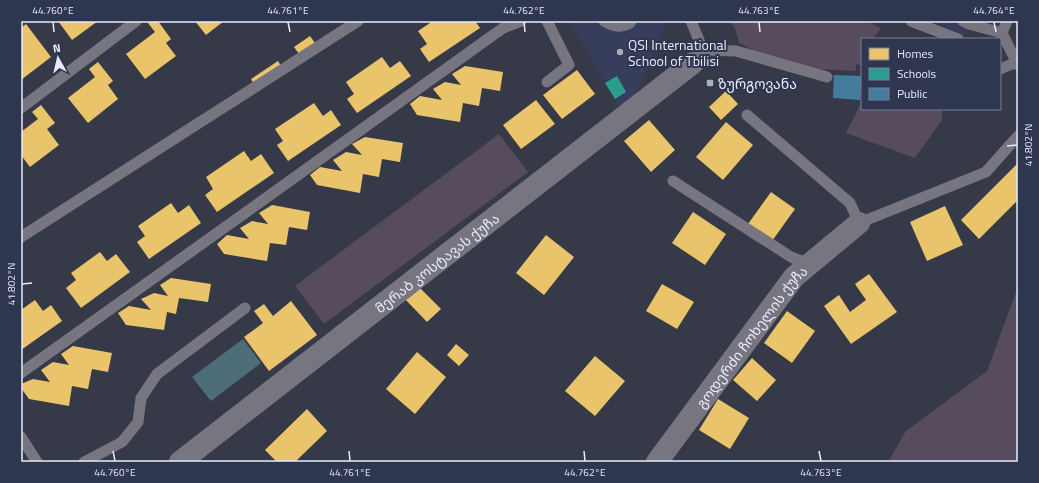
<svg xmlns="http://www.w3.org/2000/svg" width="1039" height="483" font-family="'Titillium Web','Noto Sans Georgian',sans-serif">
<rect width="100%" height="100%" fill="#363a48"/>
<!-- built -->
<path fill="#373e5c" d="M569,21H667L635,95L617,108L615,99Z
M933,21H970L965,36Z"/>
<!-- green -->
<path fill="#574b5e" d="M729,21H866L881,28L873,39H862V55L859,59L862,60V66L856,64V71L813,69L766,57L739,43L735,28Z
M862,101V109H942V120L915,158L846,133Z
M499,134L528,172L324,324L295,286Z
M1018,287V462H888L906,431L987,371Z"/>
<!-- water -->
<path fill="#4e6d7b" d="M243,339L261,363L211,401L192,377Z"/>
<!-- homes -->
<path fill="#e9c46a" d="M58,21H98L72,40Z
M151,21H158L171,39L166,43L176,56L145,79L126,54L155,32L148,23Z
M195,21H224L206,35Z
M433,21H475L480,28L429,62L420,49L427,44L418,31Z
M26,24L51,57L21,80V28Z
M310,36L315,43L299,54L294,47Z
M382,57L390,68L400,61L411,76L357,113L347,99L354,94L346,82Z
M278,61L282,68L255,86L251,79Z
M98,62L113,81L108,85L118,99L88,123L68,98L95,77L89,69Z
M465,66L503,72L500,91L482,88L479,106L463,103L460,122L417,115L410,104L420,96L442,100L433,89L445,82L461,85L452,74Z
M577,70L595,94L562,119L543,95Z
M726,91L738,104L721,120L709,107Z
M536,100L555,124L521,149L503,125Z
M314,103L323,116L331,110L341,125L288,161L277,145L283,141L275,129Z
M41,105L55,123L47,129L59,145L30,167L21,155V132L38,119L32,112Z
M649,120L675,150L651,172L624,141Z
M726,122L753,145L723,180L696,157Z
M365,137L403,143L400,162L382,159L379,177L363,174L360,193L317,185L310,175L320,167L342,171L333,160L346,152L362,155L352,144Z
M244,151L251,161L261,154L274,173L217,212L205,195L213,189L206,177Z
M1018,163V200L979,239L961,220Z
M771,192L795,209L772,241L748,224Z
M171,203L178,213L189,205L201,223L149,259L137,242L145,236L138,226Z
M272,205L310,212L307,230L289,227L286,245L270,243L267,261L224,254L217,244L227,235L249,239L240,228L252,221L268,224L259,213Z
M945,206L963,245L927,261L910,222Z
M693,212L726,234L705,265L672,243Z
M546,235L574,257L544,295L516,273Z
M100,252L107,261L116,254L130,272L81,308L66,288L76,280L71,273Z
M869,274L897,312L851,344L824,306L839,295L850,312L866,300L855,284Z
M171,278L211,284L208,302L179,298L176,314L167,312L164,330L126,325L118,313L129,306L151,310L141,299L154,293L168,296L160,285Z
M662,284L694,302L677,329L646,311Z
M417,285L441,309L427,322L404,298Z
M35,300L43,311L51,305L62,321L21,350V310Z
M291,301L317,335L269,371L244,337L263,323L254,311L264,304L273,316Z
M787,311L815,331L792,363L764,343Z
M456,344L469,355L459,366L447,355Z
M73,346L112,353L108,372L92,369L88,389L72,386L69,406L29,399L21,388V384L33,379L50,382L41,370L53,362L69,365L61,354Z
M417,352L446,377L415,414L386,389Z
M595,356L625,381L595,416L565,391Z
M752,358L776,380L757,401L733,380Z
M718,399L749,418L730,449L699,430Z
M307,409L327,431L295,462H277L265,450Z"/>
<!-- schools -->
<path fill="#2a9d8f" d="M617,76L626,92L615,99L605,83Z"/>
<!-- public -->
<path fill="#457b9d" d="M834,75L862,76L860,100L833,98Z"/>
<g fill="none" stroke-linecap="round" stroke-linejoin="round">
<!-- service -->
<path stroke="#777580" stroke-width="11" d="M547,21L569,65L547,82
M604,21C614,27 620,28 630,23L631,21
M691,21L703,50L700,54
M911,21L958,39
M963,21L969,24L1002,33
M1007,21L1002,33L1018,65
M703,50L736,51L827,77
M1000,69L1017,62
M21,108L136,21
M747,115L850,203L859,223L986,172L1018,136
M673,181L791,257L809,264
M21,237L358,21
M21,373L252,208L503,28L521,21
M21,437L37,462
M84,462L122,442L138,422L141,398L157,374L245,308"/>
<!-- minor -->
<g stroke="#777580" stroke-width="22">
<path id="s1" d="M180,462L693,63"/>
<path id="s2" d="M657,462L794,277L859,223"/>
</g>
</g>
<!-- ticks -->
<path fill="none" stroke="#e7ecfc" stroke-width="1.5" d="M53,22L54,32M288,22L290,32M524,22L525,32M759,22L760,32M994,22L996,32M1007,146L1017,145M22,284L32,283M113,451L115,461M349,451L350,461M584,451L585,461M819,451L821,461"/>
<!-- markers -->
<g fill="#a9aebd" stroke="#2f364f" stroke-width="1.5">
<circle cx="620" cy="52" r="4"/>
<rect x="706" y="79" width="8" height="8" rx="2"/>
</g>
<g text-anchor="middle" dominant-baseline="central" stroke-width="4" stroke-linejoin="round" paint-order="stroke">
<!-- poi labels -->
<g font-size="14" fill="#e7ecfc" stroke="#2f364f" text-anchor="start">
<text x="628" y="44">QSI International<tspan x="628" dy="16">School of Tbilisi</tspan></text>
<text x="718" y="83">ზურგოვანა</text>
</g>
<!-- street labels -->
<g font-size="14" fill="#e7ecfc" stroke="#2f364f">
<text stroke="none"><textPath href="#s1" startOffset="325">მერაბ კოსტავას ქუჩა</textPath></text>
<text stroke="none"><textPath href="#s2" startOffset="157">გოდერძი ჩოხელის ქუჩა</textPath></text>
</g>
</g>
<!-- border -->
<rect width="1039" height="483" fill="none" stroke="#2f364f" stroke-width="44"/>
<!-- legend -->
<rect x="861" y="38" width="140" height="72" fill="#2f364f" stroke="#797f94"/>
<rect x="869" y="48" width="20" height="12" fill="#e9c46a" stroke="#797f94"/>
<text x="897" y="58" font-size="12" fill="#e7ecfc">Homes</text>
<rect x="869" y="68" width="20" height="12" fill="#2a9d8f" stroke="#797f94"/>
<text x="897" y="78" font-size="12" fill="#e7ecfc">Schools</text>
<rect x="869" y="88" width="20" height="12" fill="#457b9d" stroke="#797f94"/>
<text x="897" y="98" font-size="12" fill="#e7ecfc">Public</text>
<!-- north arrow -->
<g transform="translate(58 58) rotate(352)" stroke="#2f364f" stroke-width="3" paint-order="stroke">
<path d="M0-3L7 15L0 10L-7 15Z" fill="#e7ecfc"/>
<text y="-6" font-size="11" font-weight="bold" text-anchor="middle" fill="#e7ecfc">N</text>
</g>
<rect x="22" y="22" width="995" height="439" fill="none" stroke="#e7ecfc" stroke-width="1.5"/>
<g font-size="10" text-anchor="middle" fill="#e7ecfc">
<text x="53" y="14">44.760°E</text>
<text x="288" y="14">44.761°E</text>
<text x="524" y="14">44.762°E</text>
<text x="759" y="14">44.763°E</text>
<text x="994" y="14">44.764°E</text>
<text transform="translate(1028 145) rotate(-90)" y="4">41.802°N</text>
<text transform="translate(11 284) rotate(-90)" y="4">41.802°N</text>
<text x="115" y="476">44.760°E</text>
<text x="350" y="476">44.761°E</text>
<text x="585" y="476">44.762°E</text>
<text x="821" y="476">44.763°E</text>
</g>
</svg>
